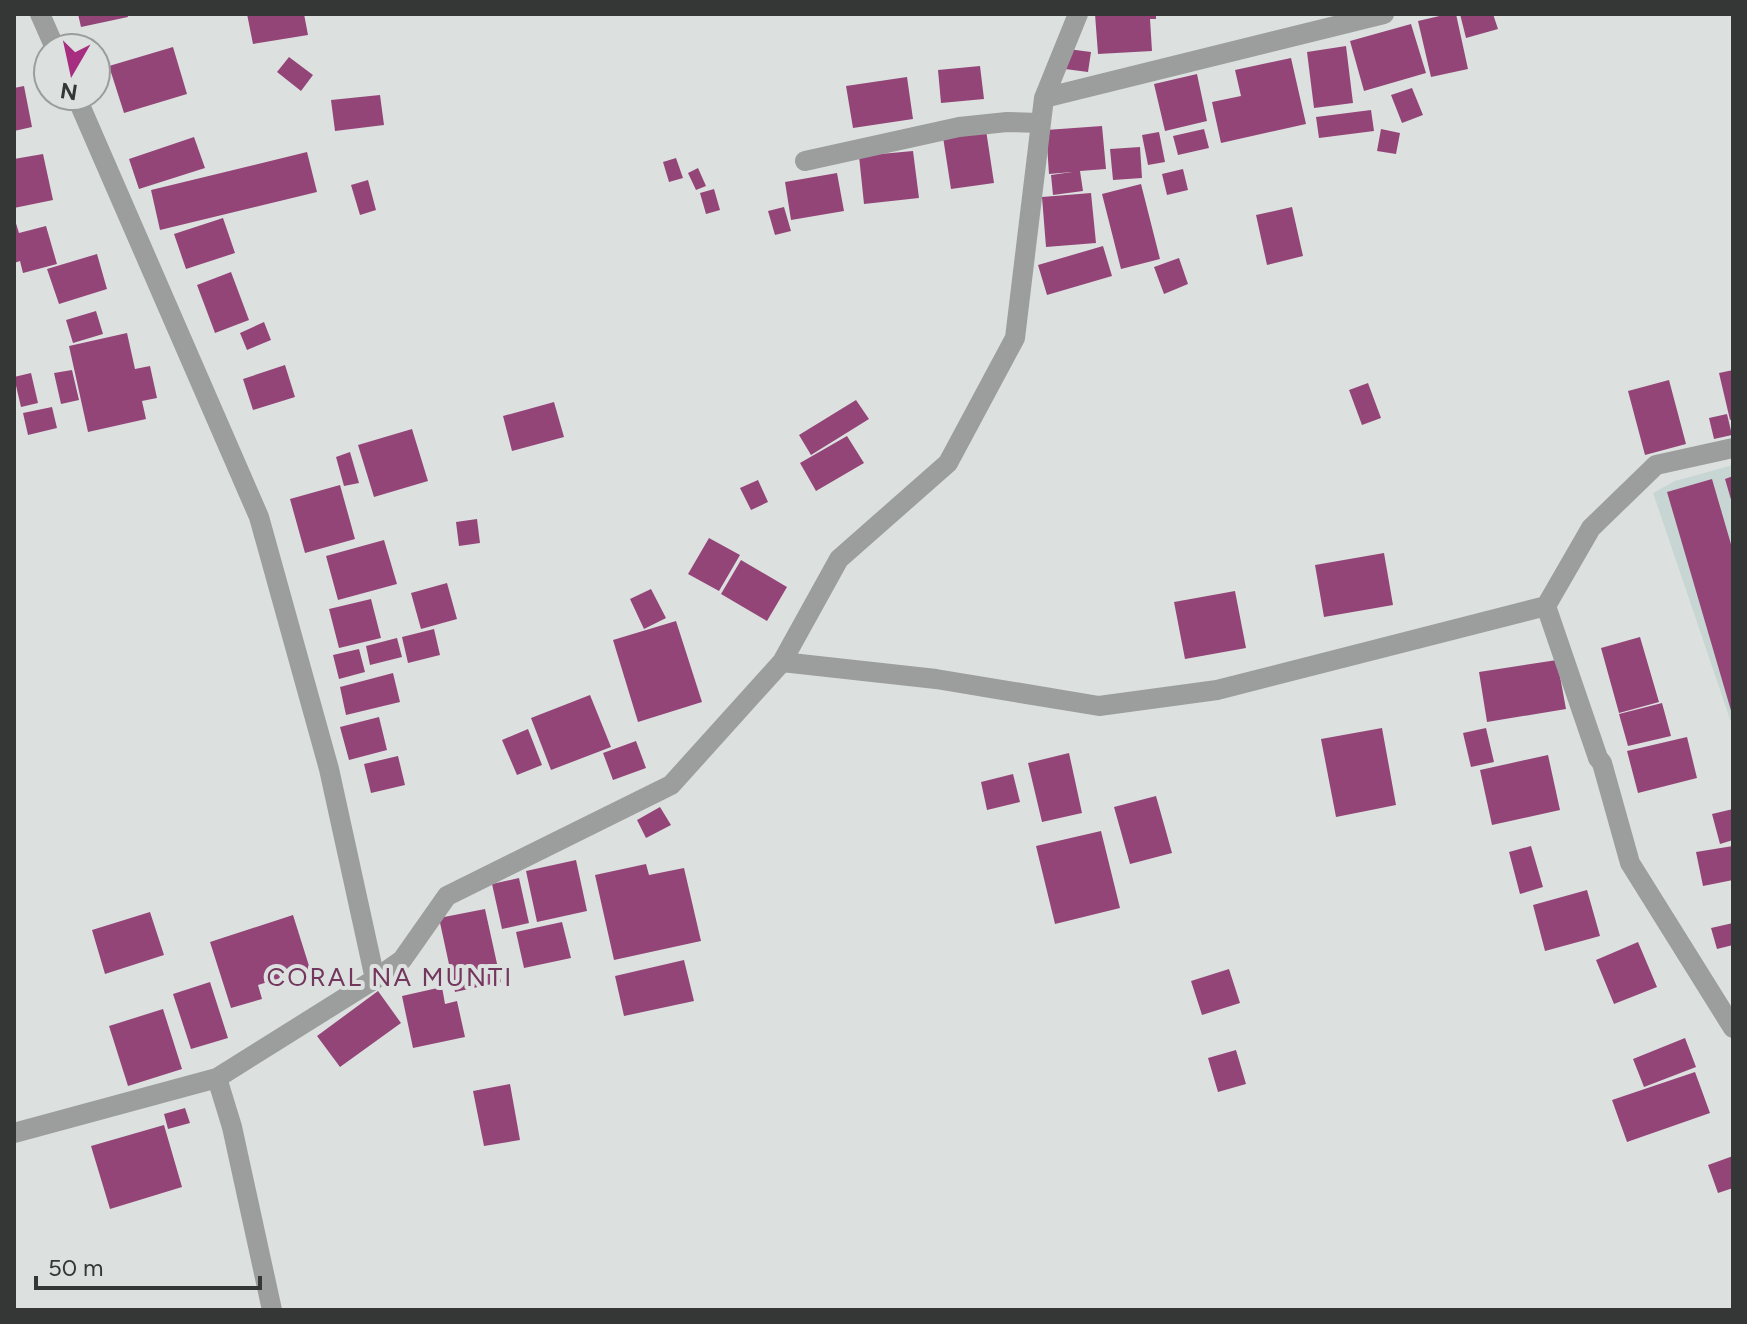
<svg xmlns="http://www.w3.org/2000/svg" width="1747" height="1324" font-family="Figtree,sans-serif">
<rect width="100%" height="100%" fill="#dce1e0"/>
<!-- built -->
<path fill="#c8d6d3" d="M1733,465V728L1653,493L1675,481Z"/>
<!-- building -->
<path fill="#944578" d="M78,14H127L128,17L81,27Z
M247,14H304L308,35L253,44Z
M1095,14H1156V19H1150L1152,51L1098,54Z
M1448,14H1456L1468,69L1431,77L1418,21Z
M1460,14H1493L1498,29L1466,38Z
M1411,24L1426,73L1364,91L1350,41Z
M1346,46L1353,103L1314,108L1307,52Z
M173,47L187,94L124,113L109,66Z
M1068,49L1091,52L1088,72L1065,69Z
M289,57L313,75L301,91L277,72Z
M1291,58L1306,124L1221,143L1212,102L1241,96L1235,70Z
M980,66L984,99L941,103L938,70Z
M1197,74L1207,121L1165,131L1154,84Z
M907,77L913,119L853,128L846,86Z
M24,86L32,127L14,131V88Z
M1412,88L1423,115L1402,123L1391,95Z
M380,95L384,125L335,131L331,100Z
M1371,110L1374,131L1319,138L1316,117Z
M1102,126L1106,169L1080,171L1083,191L1053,195L1051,175L1072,172L1049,174L1046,130Z
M1204,129L1209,148L1178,155L1173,136Z
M1381,129L1400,133L1396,154L1377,151Z
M986,130L994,183L951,189L943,137Z
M1159,132L1165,162L1148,165L1142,135Z
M194,137L205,168L139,189L129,159Z
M1140,147L1142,178L1113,180L1110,149Z
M913,151L919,198L864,204L859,156Z
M307,152L317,192L160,230L151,190Z
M43,154L53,200L14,208V159Z
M676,158L683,178L669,182L663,162Z
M698,168L706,186L696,190L688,173Z
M1183,169L1188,190L1167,195L1162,174Z
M837,173L844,211L791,220L785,182Z
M368,180L376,210L360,215L351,185Z
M1141,184L1160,259L1121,269L1102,194Z
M714,189L720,210L706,214L700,193Z
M1091,193L1096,243L1046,247L1042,197Z
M784,207L791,231L775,235L768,211Z
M1292,207L1303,256L1267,265L1256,215Z
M14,217L19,233L46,226L57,264L23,273L20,261L14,263Z
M223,218L235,253L186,269L174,234Z
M1103,246L1112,276L1047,295L1038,265Z
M97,254L107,289L59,304L47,269Z
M1179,258L1188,284L1164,294L1154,267Z
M231,272L249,320L215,333L197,285Z
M96,311L103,334L73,343L66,320Z
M264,322L271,340L247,350L240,333Z
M127,333L135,369L150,366L157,398L142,401L146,419L88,432L69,346Z
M285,365L295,397L253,410L243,379Z
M72,370L79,400L61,404L54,373Z
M1733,370V419L1730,420L1719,373Z
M31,373L38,403L21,407L14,377Z
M1669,380L1686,444L1645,455L1628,391Z
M1368,383L1381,418L1362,425L1349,390Z
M856,400L869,419L811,455L799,435Z
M554,402L564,437L512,451L503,416Z
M52,407L57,428L28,435L23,413Z
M1727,414L1732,435L1714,439L1709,418Z
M412,429L428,481L374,497L358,445Z
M847,436L864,463L816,491L800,463Z
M350,452L359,483L344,486L336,457Z
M1733,476V503H1732L1725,479Z
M1712,479L1733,551L1732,714L1667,492Z
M758,480L768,502L751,510L740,488Z
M340,485L355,539L305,553L290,499Z
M477,519L480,543L459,546L456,522Z
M709,538L740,555L719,591L688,574Z
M384,540L397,584L338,600L326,556Z
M1384,553L1393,605L1324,617L1315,565Z
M741,560L787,587L767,621L721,594Z
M447,583L457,619L421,629L411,593Z
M651,589L666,618L644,629L630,599Z
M1235,591L1246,648L1185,659L1174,602Z
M371,599L381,638L339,648L329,609Z
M676,621L702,702L638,722L613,640Z
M434,629L440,655L408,663L402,637Z
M1640,637L1659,702L1619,713L1601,648Z
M397,638L402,657L370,665L366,646Z
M359,649L365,672L339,679L333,655Z
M1557,660L1566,709L1487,722L1479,672Z
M393,673L400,702L346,715L340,687Z
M590,695L611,747L551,770L531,718Z
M1662,703L1671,736L1628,746L1619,714Z
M379,717L387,750L349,760L340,727Z
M1382,728L1396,805L1336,817L1321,739Z
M1486,728L1494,762L1471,767L1463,733Z
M528,729L542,765L517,775L502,740Z
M1687,737L1697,778L1638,793L1627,751Z
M636,741L646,768L613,780L603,753Z
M1069,753L1082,813L1042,822L1028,763Z
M1548,755L1560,810L1492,825L1480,770Z
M398,756L405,785L371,793L364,764Z
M1013,774L1020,802L987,810L981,782Z
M1156,796L1172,853L1130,864L1114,807Z
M660,807L671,825L646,838L637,820Z
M1733,809V840L1720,844L1712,814Z
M1101,831L1120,908L1055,924L1036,846Z
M1531,846L1543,887L1520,894L1509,852Z
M1733,846V880L1703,886L1696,852Z
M576,860L587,911L537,922L526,871Z
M646,864L649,875L684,868L701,941L614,960L595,875Z
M519,878L529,923L502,929L492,884Z
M1587,890L1600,936L1545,951L1533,905Z
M485,909L501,982L455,992L439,918Z
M150,912L164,955L105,974L92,930Z
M293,915L310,969L258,985L262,999L231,1008L210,942Z
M562,922L571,958L524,968L516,932Z
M1733,923V945L1717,949L1711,928Z
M1638,942L1657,987L1614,1004L1596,960Z
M684,960L694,1001L624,1016L615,976Z
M1229,969L1240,1003L1202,1015L1191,981Z
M210,982L228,1038L191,1049L173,994Z
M442,987L445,1004L457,1001L465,1037L413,1048L402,996Z
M378,991L401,1023L340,1067L317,1036Z
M163,1009L182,1069L128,1086L109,1026Z
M1685,1038L1696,1067L1644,1087L1633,1059Z
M1236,1050L1246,1084L1218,1092L1208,1058Z
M1695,1072L1710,1113L1627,1142L1612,1100Z
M510,1084L520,1140L484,1146L473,1091Z
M185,1108L190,1123L168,1129L164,1114Z
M164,1125L182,1187L110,1209L91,1146Z
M1733,1156V1188L1718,1193L1708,1165Z"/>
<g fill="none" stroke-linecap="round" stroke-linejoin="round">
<!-- minor -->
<path stroke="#9c9e9e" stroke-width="20" d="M1044,98L1384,14
M805,161L959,127L1007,122L1040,123
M1546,606L1598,758L1602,763L1630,863L1733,1028
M782,662L936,679L1099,706L1217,690L1546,606L1591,528L1656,465L1733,448
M375,979L402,960L447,896L671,785L782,662L839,559L948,463L1015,338L1044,98L1078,14"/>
<!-- tertiary -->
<path stroke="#9c9e9e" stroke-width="20" d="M40,14L55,48
M76,96L259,517L329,769L375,979L217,1078L232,1127L272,1310
M14,1133L217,1078"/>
</g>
<g text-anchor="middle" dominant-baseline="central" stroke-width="8" stroke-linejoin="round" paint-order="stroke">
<!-- quarter labels -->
<g font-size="26" letter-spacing="2" fill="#73365d" stroke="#dce1e0">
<text x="390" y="977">CORAL NA MUNTI</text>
</g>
</g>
<!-- border -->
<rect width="1747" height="1324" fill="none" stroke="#353737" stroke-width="32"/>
<!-- north arrow -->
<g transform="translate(72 72) rotate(189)"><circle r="38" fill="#dce1e0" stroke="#999d9c" stroke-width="2"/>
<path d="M0-6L14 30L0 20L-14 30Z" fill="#a72d81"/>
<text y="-12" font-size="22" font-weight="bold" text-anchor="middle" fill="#353737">N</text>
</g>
<!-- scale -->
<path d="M36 1276v12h224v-12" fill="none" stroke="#353737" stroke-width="4"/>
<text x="48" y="1276" font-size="24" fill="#353737" stroke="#dce1e0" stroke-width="6" paint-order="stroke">50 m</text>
</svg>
